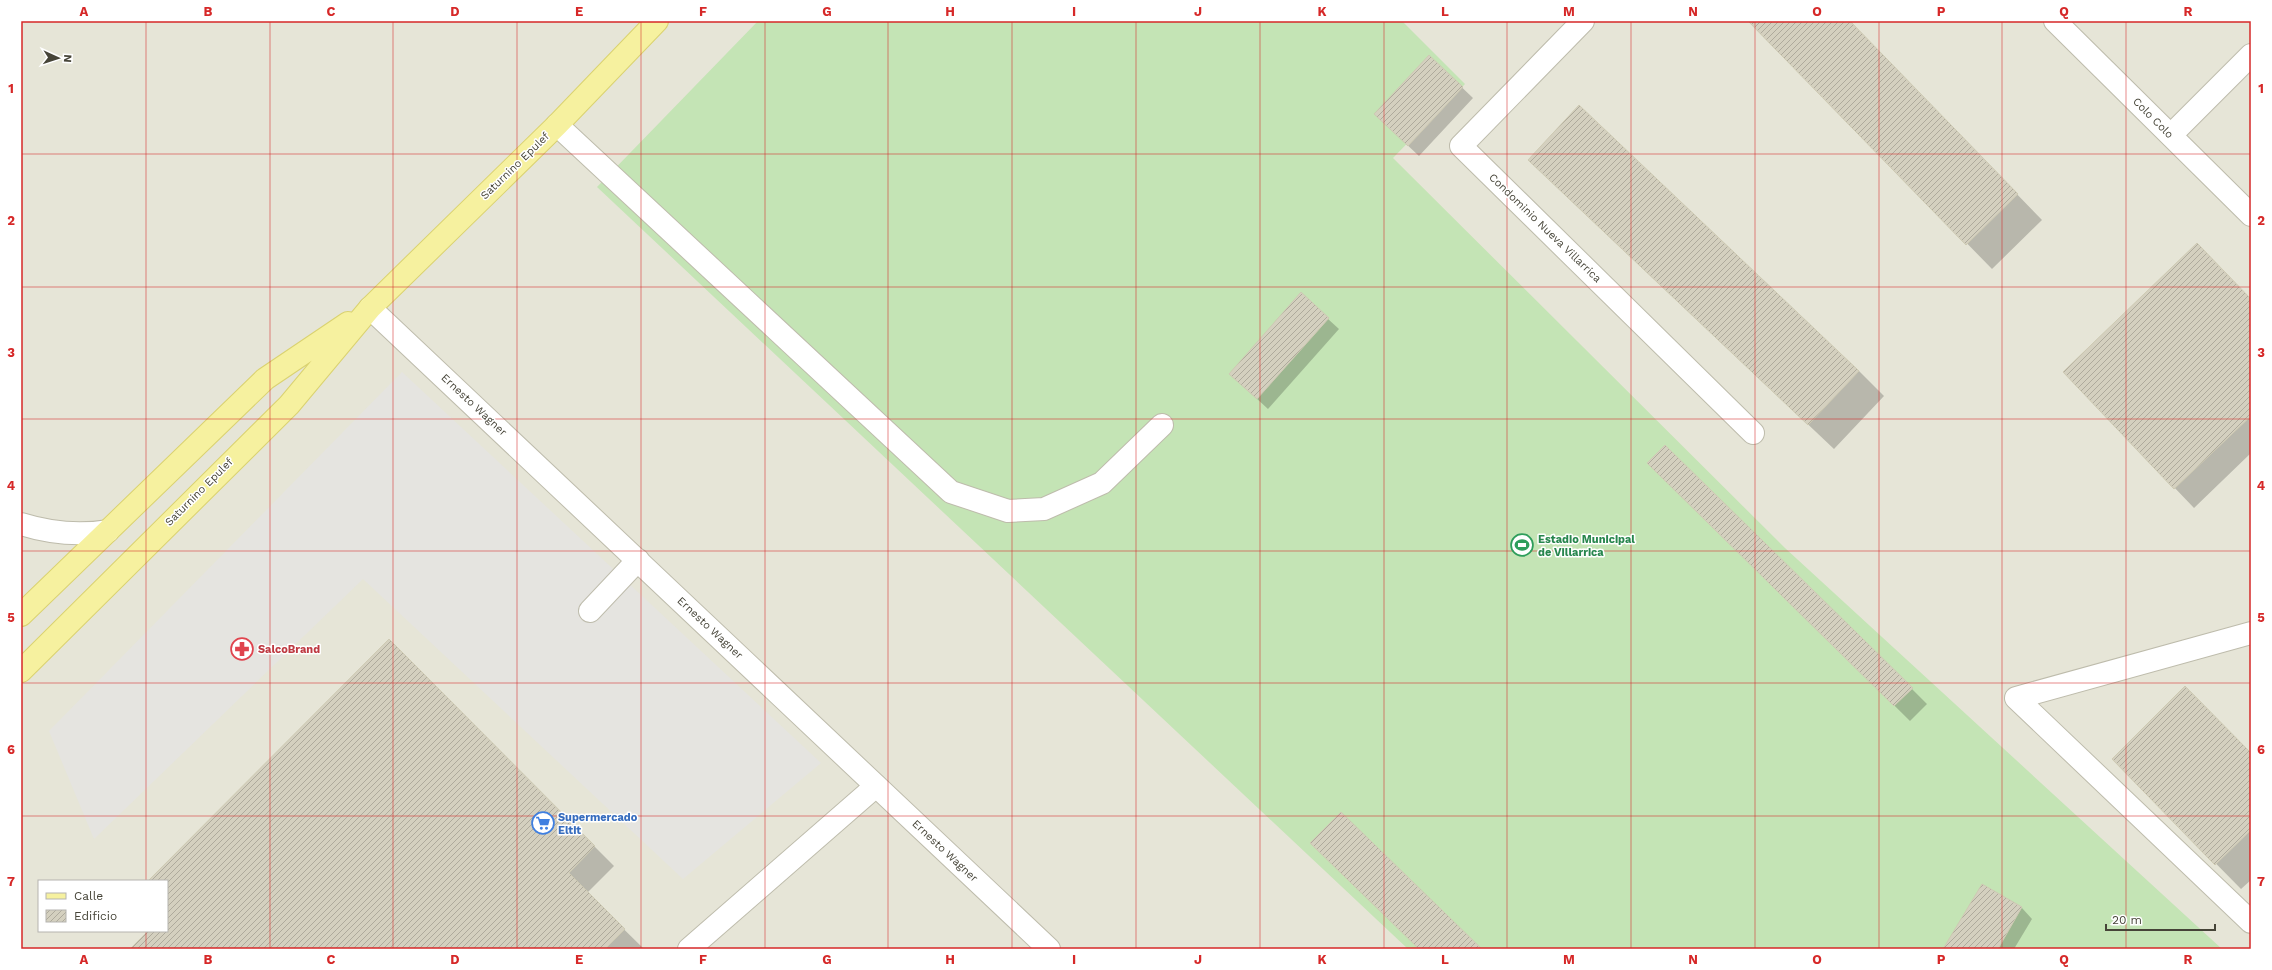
<svg xmlns="http://www.w3.org/2000/svg" width="2272" height="970" font-family="'Work Sans',sans-serif">
<defs>
<pattern id="building-hatch" width="6" height="6" patternUnits="userSpaceOnUse"><rect width="6" height="6" fill="#d4d0bf"/><path d="M-1 1l2-2M0 6l6-6M5 7l2-2" fill="none" stroke="#aeaa9c"/></pattern>
</defs>
<rect width="100%" height="100%" fill="#f3f2e9"/>
<!-- residential -->
<path fill="#e6e5d7" fill-rule="evenodd" d="M21,21H2251V949H21ZM39,881H167V931H39Z"/>
<!-- garden -->
<path fill="#c4e4b5" d="M758,21H1402L1465,84L1393,158L1785,548L2222,949H1408L597,187Z"/>
<!-- parking -->
<path fill="#e5e4e0" d="M402,372L821,763L683,879L363,579L94,839L49,731Z"/>
<!-- shadow -->
<path fill="#0003" d="M1750,21H1849L2042,220L1992,269Z
M1429,56L1473,98L1419,156L1386,125Z
M1555,185L1859,371L1884,396L1834,449Z
M2251,300V453L2194,508L2064,372Z
M1328,319L1339,329L1268,409L1230,374Z
M1649,463L1912,689L1927,704L1910,721Z
M389,641L614,866L587,893L644,949H132L150,931H167V881H150Z
M2251,754V880L2241,889L2113,759Z
M1982,885L2022,908L2032,919L2014,949H1944Z"/>
<!-- building -->
<path fill="url(#building-hatch)" stroke="#cecab3" d="M1748,21H1850L2018,194L1966,245Z
M1429,55L1463,87L1408,146L1374,114Z
M1579,105L1859,371L1808,425L1528,160Z
M2197,243L2251,299V416L2174,489L2063,372Z
M1301,292L1329,318L1257,399L1229,374Z
M1665,445L1913,688L1894,706L1647,463Z
M389,639L595,846L569,873L625,929L605,949H130L148,931H167V881H148Z
M2185,686L2251,753V830L2215,865L2112,759Z
M1341,812L1482,949H1419L1310,843Z
M1982,884L2022,907L1998,949H1943Z"/>
<g fill="none" stroke-linecap="round" stroke-linejoin="round">
<!-- service casing -->
<g stroke="#bebcac" stroke-width="24">
<path id="service" d="M1583,21L1461,146L1753,433
M557,125L951,492L1008,511L1044,509L1102,483L1162,425
M21,524C50,533 78,536 108,531
M590,611L638,560
M2251,633L2016,698L2251,922
M689,949L876,786"/>
</g>
<!-- minor casing -->
<g stroke="#bebcac" stroke-width="24">
<path id="minor" d="M2171,135L2251,55
M370,308L1049,949"/>
</g>
<!-- tertiary casing -->
<g stroke="#bebcac" stroke-width="24">
<path id="tertiary" d="M2055,21L2251,215"/>
</g>
<!-- primary casing -->
<g stroke="#dad270" stroke-width="24">
<path id="primary" d="M21,615L265,379L348,323
M21,671L289,405L370,308L557,125L657,21"/>
</g>
<!-- service -->
<use href="#service" stroke="#fff" stroke-width="22"/>
<!-- minor -->
<use href="#minor" stroke="#fff" stroke-width="22"/>
<!-- tertiary -->
<use href="#tertiary" stroke="#fff" stroke-width="22"/>
<!-- primary -->
<use href="#primary" stroke="#f6f19f" stroke-width="22"/>
</g>
<!-- grid -->
<path fill="none" stroke="#d62828" stroke-width="1" stroke-opacity="0.55" d="M146,21V881M270,21V949M393,21V949M517,21V949M641,21V949M765,21V949M888,21V949M1012,21V949M1136,21V949M1260,21V949M1384,21V949M1507,21V949M1631,21V949M1755,21V949M1879,21V949M2002,21V949M2126,21V949M21,154H2251M21,287H2251M21,419H2251M21,551H2251M21,683H2251M21,816H2251M146,931V949"/>
<!-- icons -->
<defs>
<g id="stadium-ring" transform="scale(1.15)"><circle r="9.5" fill="#fff" stroke="#2e9e5b" stroke-width="1.5"/><path d="M0-5a6.5 5 0 1 0 0 10a6.5 5 0 1 0 0-10ZM-3.5-1.8h7v3.6h-7Z" fill="#2e9e5b"/></g>
<g id="pharmacy-ring" transform="scale(1.15)"><circle r="9.5" fill="#fff" stroke="#e0444e" stroke-width="1.5"/><path d="M-2-6h4v4h4v4h-4v4h-4v-4h-4v-4h4Z" fill="#e0444e"/></g>
<g id="supermarket-ring" transform="scale(1.15)"><circle r="9.5" fill="#fff" stroke="#3f7fe0" stroke-width="1.5"/><path d="M-6-5.5h2.5l.6 2H6L4.5 2H-2.5L-4.4-4H-6ZM-1.5 3.2a1.3 1.3 0 1 0 .1 0ZM3 3.2a1.3 1.3 0 1 0 .1 0Z" fill="#3f7fe0"/></g>
</defs>
<g fill-rule="evenodd">
<use href="#stadium-ring" x="1522" y="545"/>
<use href="#pharmacy-ring" x="242" y="649"/>
<use href="#supermarket-ring" x="543" y="823"/>
</g>
<g text-anchor="middle" dominant-baseline="central" stroke-width="3" stroke-linejoin="round" paint-order="stroke">
<!-- street labels -->
<g font-size="11" fill="#464438" stroke="#fff">
<text transform="translate(2153 118) rotate(45)">Colo Colo</text>
<text transform="translate(515 166) rotate(-44)">Saturnino Epulef</text>
<text transform="translate(1545 228) rotate(44)">Condominio Nueva Villarrica</text>
<text transform="translate(474 405) rotate(43)">Ernesto Wagner</text>
<text transform="translate(199 492) rotate(-45)">Saturnino Epulef</text>
<text transform="translate(710 628) rotate(43)">Ernesto Wagner</text>
<text transform="translate(945 851) rotate(43)">Ernesto Wagner</text>
</g>
<!-- leisure labels -->
<g font-size="11" font-weight="bold" fill="#27864d" stroke="#fff" text-anchor="start">
<text x="1538" y="539">Estadio Municipal<tspan x="1538" dy="13">de Villarrica</tspan></text>
</g>
<!-- health labels -->
<g font-size="11" font-weight="bold" fill="#be3a42" stroke="#fff" text-anchor="start">
<text x="258" y="649">SalcoBrand</text>
</g>
<!-- shop labels -->
<g font-size="11" font-weight="bold" fill="#366cbe" stroke="#fff" text-anchor="start">
<text x="558" y="817">Supermercado<tspan x="558" dy="13">Eltit</tspan></text>
</g>
</g>
<!-- border -->
<rect width="2272" height="970" fill="none" stroke="#ffffff" stroke-width="44"/>
<!-- legend -->
<rect x="38" y="880" width="130" height="52" fill="#ffffff" stroke="#b5b4af"/>
<rect x="46" y="893" width="20" height="6" fill="#f6f19f" stroke="#b5b4af"/>
<text x="74" y="900" font-size="12" fill="#464438">Calle</text>
<rect x="46" y="910" width="20" height="12" fill="url(#building-hatch)" stroke="#b5b4af"/>
<text x="74" y="920" font-size="12" fill="#464438">Edificio</text>
<!-- north arrow -->
<g transform="translate(58 58) rotate(93)" stroke="#ffffff" stroke-width="3" paint-order="stroke">
<path d="M0-3L7 15L0 10L-7 15Z" fill="#464438"/>
<text y="-6" font-size="11" font-weight="bold" text-anchor="middle" fill="#464438">N</text>
</g>
<!-- scale -->
<path d="M2106 924v6h109v-6" fill="none" stroke="#464438" stroke-width="2"/>
<text x="2112" y="924" font-size="12" fill="#464438" stroke="#ffffff" stroke-width="3" paint-order="stroke">20 m</text>
<rect x="22" y="22" width="2228" height="926" fill="none" stroke="#d62828" stroke-width="1.5"/>
<g font-size="13" text-anchor="middle" font-weight="bold" fill="#d62828">
<text x="84" y="16">A</text>
<text x="208" y="16">B</text>
<text x="331" y="16">C</text>
<text x="455" y="16">D</text>
<text x="579" y="16">E</text>
<text x="703" y="16">F</text>
<text x="827" y="16">G</text>
<text x="950" y="16">H</text>
<text x="1074" y="16">I</text>
<text x="1198" y="16">J</text>
<text x="1322" y="16">K</text>
<text x="1445" y="16">L</text>
<text x="1569" y="16">M</text>
<text x="1693" y="16">N</text>
<text x="1817" y="16">O</text>
<text x="1941" y="16">P</text>
<text x="2064" y="16">Q</text>
<text x="2188" y="16">R</text>
<text x="11" y="93">1</text>
<text x="2261" y="93">1</text>
<text x="11" y="225">2</text>
<text x="2261" y="225">2</text>
<text x="11" y="357">3</text>
<text x="2261" y="357">3</text>
<text x="11" y="490">4</text>
<text x="2261" y="490">4</text>
<text x="11" y="622">5</text>
<text x="2261" y="622">5</text>
<text x="11" y="754">6</text>
<text x="2261" y="754">6</text>
<text x="11" y="886">7</text>
<text x="2261" y="886">7</text>
<text x="84" y="964">A</text>
<text x="208" y="964">B</text>
<text x="331" y="964">C</text>
<text x="455" y="964">D</text>
<text x="579" y="964">E</text>
<text x="703" y="964">F</text>
<text x="827" y="964">G</text>
<text x="950" y="964">H</text>
<text x="1074" y="964">I</text>
<text x="1198" y="964">J</text>
<text x="1322" y="964">K</text>
<text x="1445" y="964">L</text>
<text x="1569" y="964">M</text>
<text x="1693" y="964">N</text>
<text x="1817" y="964">O</text>
<text x="1941" y="964">P</text>
<text x="2064" y="964">Q</text>
<text x="2188" y="964">R</text>
</g>
</svg>
